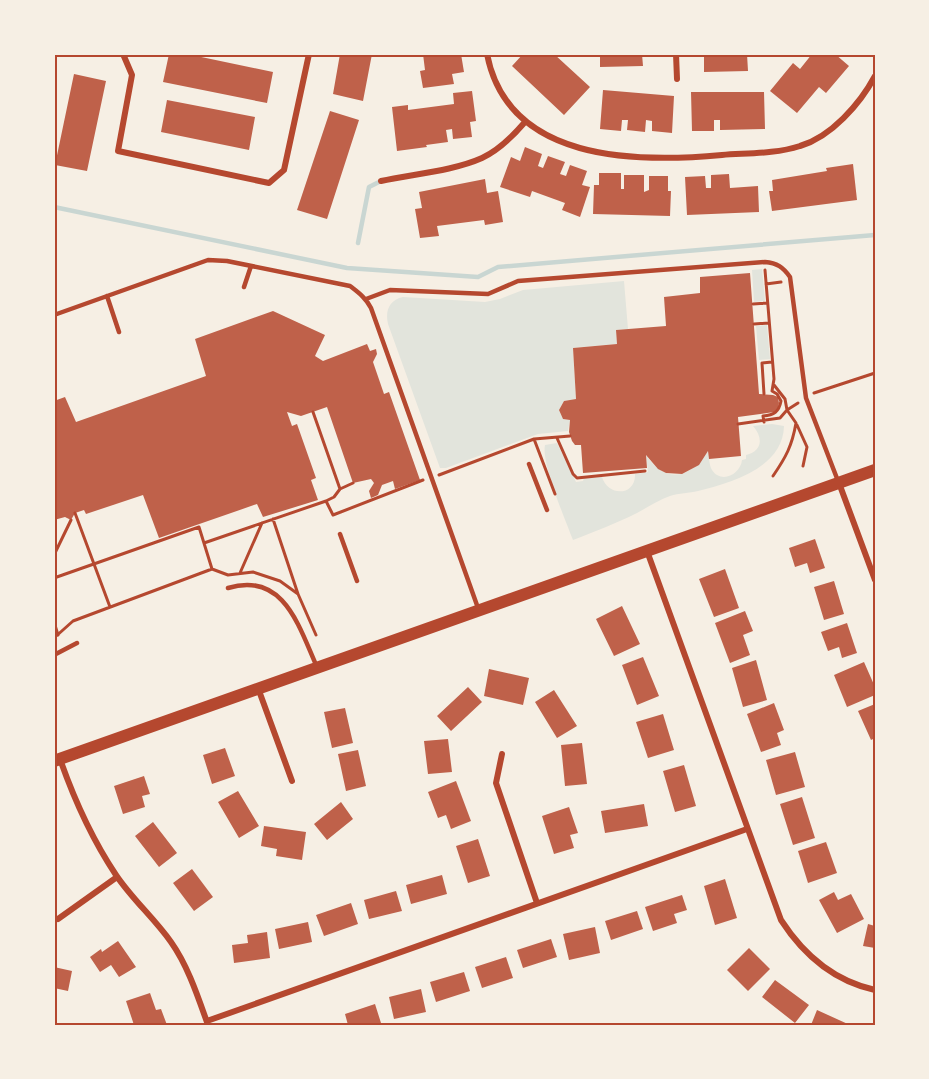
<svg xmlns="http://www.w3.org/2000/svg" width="929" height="1079" font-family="Rubik,sans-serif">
<rect width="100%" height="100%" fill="#f6efe4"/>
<!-- green -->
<path fill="#e2e4dc" d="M762,269L765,301L754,302L752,270Z
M624,281L628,329L616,330L617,344L573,348L576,399L564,401L559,410L563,419L570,420L568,431L538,434L446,468H440L388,324C385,311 389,300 403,297L485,302L500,299L523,290Z
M767,325L770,359L759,360L756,326Z
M772,424L784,426C783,468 731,483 698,491C689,493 679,493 670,496C659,500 648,507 637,513C617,523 594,532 573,540C566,522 541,462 545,445L557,443L576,482L583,481L584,478L602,477C608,497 636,496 635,474L648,472L646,455C666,485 691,478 708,451C709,456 709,465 712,470C722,485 741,473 742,460L746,459V455C763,451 763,437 753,426Z"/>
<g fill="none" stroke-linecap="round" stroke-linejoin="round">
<!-- stream -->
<path stroke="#c9d6d2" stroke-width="4.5" d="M54,207L347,268L478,277L498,267L875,235
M358,243L369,187L381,181"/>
</g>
<!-- building -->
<path fill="#bf614a" d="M169,54H187L273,72L267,103L163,82Z
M340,54H372L363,101L333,94Z
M423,54H450L451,56L461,54L464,72L452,74L454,84L423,88L420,71L425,70Z
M523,54H554L590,87L564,115L512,66Z
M600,54H642L643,66L600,67Z
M704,54H747L748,71L704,72Z
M812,54H835L849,66L826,93L819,87L797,113L770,91L793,63L800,69Z
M74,74L106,81L87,171L55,165Z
M603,90L674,96L672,133L652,131V121L646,120L645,132L627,130L628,120H622L621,131L600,129Z
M472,91L476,121L470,122L472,137L453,139L452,129L446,130L448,142L426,145L427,147L397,151L392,107L408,105V110L454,104L453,93Z
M691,92H764L765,129L720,130V120H714V131H692Z
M167,100L255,117L249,150L161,132Z
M330,111L359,120L327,219L297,210Z
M525,147L542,154L538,166L543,168L548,156L565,162L560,174L566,176L570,165L587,171L582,185L590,187L580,217L562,210L565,203L532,191L530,197L500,187L511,157L520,161Z
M853,164L857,200L772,211L769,191H773L772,180L827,171L826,168Z
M599,173H621V189H624V175H644V192L649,190V176H668V191H671L670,216L593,214L594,185H599Z
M729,174L730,188L758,186L759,212L687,215L685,177L705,176L706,188H711V175Z
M485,179L487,193L498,191L503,222L485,225L484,220L437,226L439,236L420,238L415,209L422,208L419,192Z
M750,273L759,394L773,395L778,397L779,403L778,409L774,412L738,417L741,456L709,459L708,451L699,465L682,474L666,473L658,469L646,455L647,468L583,473L581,445H575L572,441L569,432L570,420L563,419L559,410L564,401L576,399L573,348L617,344L616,330L666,326L664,297L700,293V277Z
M273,311L325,335L315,356L323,361L367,344L370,351L376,349L377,354L373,362L384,394L389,392L420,480L395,489L393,481L382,485L378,495L371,498L369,491L374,483L371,479L353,483L327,407L301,416L287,412L292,426L297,424L316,478L311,480L318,500L263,517L257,504L159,538L143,495L86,514L84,510L75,513L71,520L65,517L54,520V401L65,397L76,422L206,376L195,339Z
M815,539L825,568L810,573L807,563L795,567L789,548Z
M725,569L739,608L714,617L699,579Z
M834,581L844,614L824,620L814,587Z
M622,606L640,644L614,656L596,619Z
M745,611L753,631L743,635L750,655L730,663L715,623Z
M847,623L857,653L842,658L839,647L828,651L821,632Z
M643,657L659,696L637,705L622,665Z
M756,660L767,700L743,707L732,668Z
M864,662L875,687V695L847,707L834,675Z
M489,669L529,678L523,705L484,696Z
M468,687L482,702L451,731L437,716Z
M554,690L577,726L557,738L535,702Z
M774,703L784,730L777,733L781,745L761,752L747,714Z
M875,704V738L871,740L858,711Z
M345,708L353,743L332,748L324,712Z
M663,714L674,750L648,758L636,722Z
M448,739L452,772L428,774L424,741Z
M582,743L587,784L565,786L561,745Z
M225,748L235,776L212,784L203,755Z
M358,750L366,786L346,791L338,754Z
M795,752L805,787L776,795L766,760Z
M684,765L696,806L675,812L663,771Z
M144,776L150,794L142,796L145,807L123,814L114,786Z
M456,781L471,821L451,829L446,815L438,818L428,792Z
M238,791L259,826L239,838L218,802Z
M802,797L815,838L793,845L780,804Z
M341,802L353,819L327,840L314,824Z
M644,804L648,826L605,833L601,811Z
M569,807L578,833L570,835L574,848L554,854L542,816Z
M153,822L177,853L159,867L135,836Z
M264,826L306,832L302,860L276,856L277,849L261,846Z
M478,839L490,876L468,883L456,846Z
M826,842L837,873L808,883L798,851Z
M192,869L213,897L194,911L173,883Z
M442,875L447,894L411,904L406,885Z
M725,879L737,918L715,925L704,886Z
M396,891L402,911L369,919L364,900Z
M834,892L838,900L851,894L864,919L837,933L819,900Z
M682,895L687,910L674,914L677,923L653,931L645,907Z
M351,903L358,924L324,936L316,915Z
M637,911L643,929L611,940L605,921Z
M308,922L312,942L279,949L275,929Z
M868,924L875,926V948L863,946Z
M595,927L600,953L569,960L563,934Z
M267,932L270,958L234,963L232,945L248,943L247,935Z
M551,939L557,957L523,968L517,950Z
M118,941L136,967L119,977L111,965L100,972L90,957L101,949L102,952Z
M749,948L770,969L748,991L727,970Z
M506,957L513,978L482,988L475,967Z
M54,967L72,971L68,991L54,988Z
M464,972L470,991L436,1002L430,982Z
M775,980L809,1005L795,1023L762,997Z
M421,989L426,1012L394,1019L389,997Z
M150,993L156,1010L161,1009L167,1025H134L126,1001Z
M375,1004L381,1023L374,1025H348L345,1014Z
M817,1010L850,1025H811Z"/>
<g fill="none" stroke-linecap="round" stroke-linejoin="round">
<!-- path -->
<path stroke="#b5482f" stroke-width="3" d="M766,284L781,282
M753,304L767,303
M754,324L769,323
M814,393L875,373
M764,394L762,363L772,362
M313,412L340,489
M764,422L763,416C774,415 779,412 781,401L777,394L772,391L774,379L765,270
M738,424L780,418L787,410L785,399L774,385
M797,425L807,447L803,466
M557,438L573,474L577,478L645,471
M534,439L555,494
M439,475L534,439L570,436
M773,476C786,457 792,446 796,423L787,410L798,403
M326,501L333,515L423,480
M75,513L110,607
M273,519L298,594
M204,543L326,501L334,497L340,489L353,483
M54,555L71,520
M240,573L262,523
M54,578L199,527L212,569
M54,622L58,635
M54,638L73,621L212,569L228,575L253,572L280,581L298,594L316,635"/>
<!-- service -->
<path stroke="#b5482f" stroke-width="4.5" d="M244,287L251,266
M107,296L119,332
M366,299L390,290L488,294L518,281L765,262C777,263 783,267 790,277L806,398L838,481
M54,315L208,260L227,261L350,286C359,293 366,298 371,308L478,608
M529,464L547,510
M340,534L357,581
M228,588C284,571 299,627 317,667
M54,655L77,643"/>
<!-- minor -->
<path stroke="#b5482f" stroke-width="6" d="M123,54L132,75L118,151L269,183L284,170L309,54
M487,54C508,162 635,163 722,155C748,153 775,154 800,146C831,137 860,104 875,76
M676,54L677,79
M381,181C413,174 453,171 482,158C499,150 513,136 525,122
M839,483L875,580
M647,551L781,920C803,954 834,981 875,990
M258,688L292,781
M502,754L496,783L537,903
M60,759C74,799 92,839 116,875C132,899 154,918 171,942C188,966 198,997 208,1025
M58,919L117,877
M207,1021L747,829"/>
<!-- secondary -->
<path stroke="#b5482f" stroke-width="12" d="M54,761L875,470"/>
</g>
<!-- border -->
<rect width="929" height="1079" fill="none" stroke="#f6efe4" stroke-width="111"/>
<rect x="56" y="56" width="818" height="968" fill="none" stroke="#b5482f" stroke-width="2"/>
</svg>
